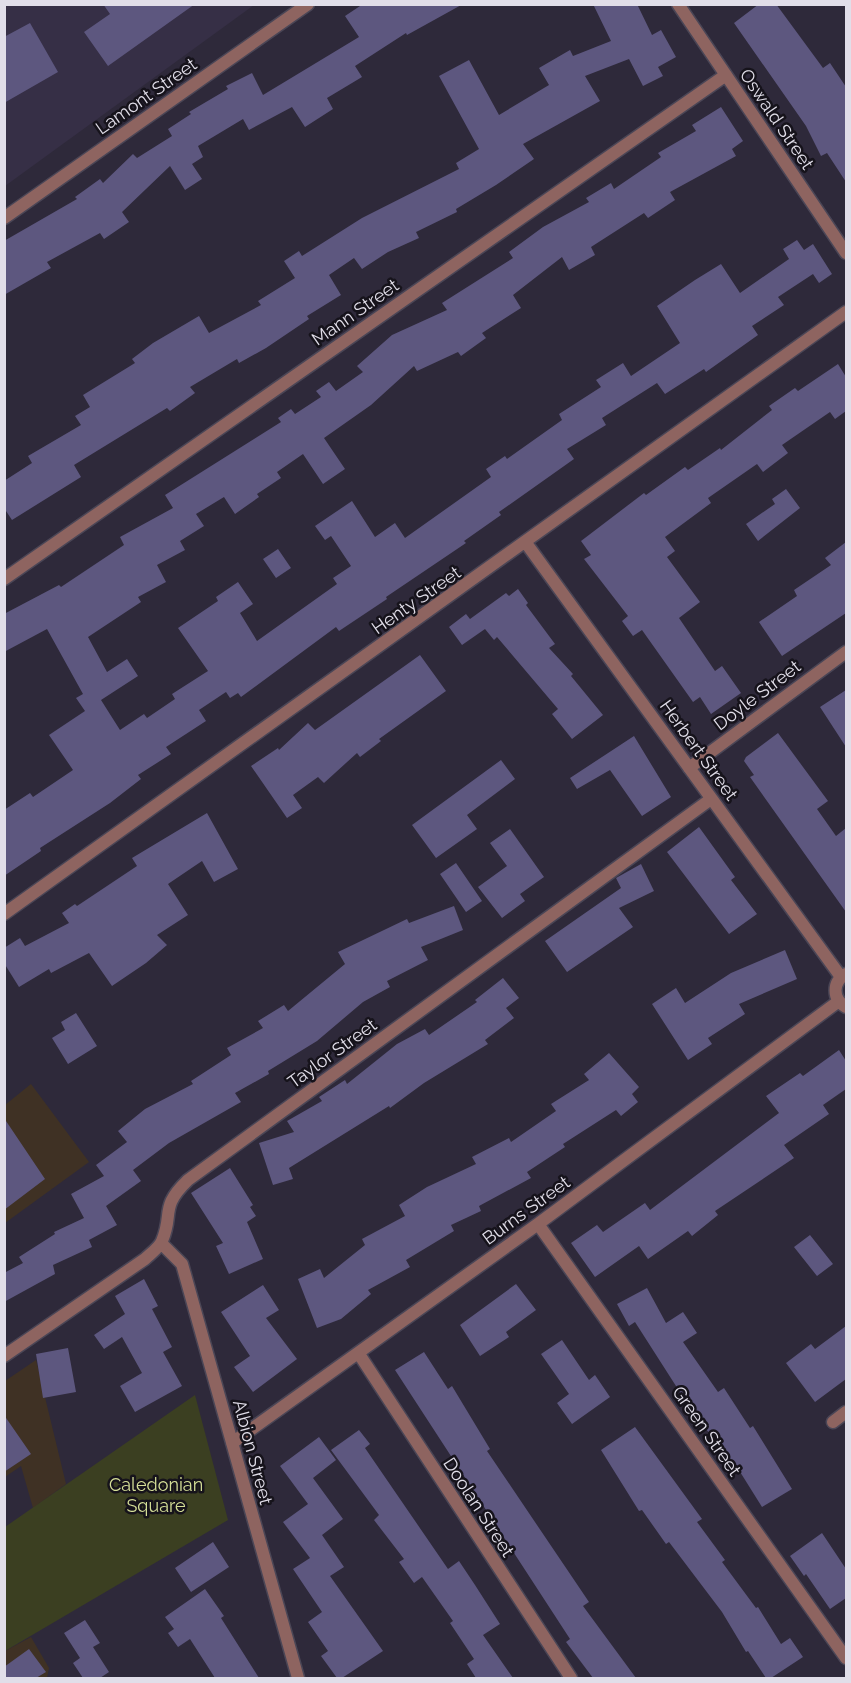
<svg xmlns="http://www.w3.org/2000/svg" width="851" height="1683" font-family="Raleway,sans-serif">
<rect width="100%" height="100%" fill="#2e293a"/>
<!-- commercial -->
<path fill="#3f3124" d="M31,1084L89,1162L5,1223V1105Z
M36,1360L66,1484L33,1508L21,1466L5,1477V1381Z
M31,1637L49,1668L47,1678H5V1651Z"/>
<!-- built -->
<path fill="#362f46" d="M5,5H254L5,186Z"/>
<!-- green -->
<path fill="#3b3f21" d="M195,1395L228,1520L5,1651V1527Z"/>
<!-- building -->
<path fill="#5d577f" d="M103,4H195L108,66L84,32L110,14Z
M363,4H463L407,35L406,33L355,66L362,77L327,98L333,109L305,127L292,107L249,130L243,119L198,146L203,157L192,164L202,179L185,190L170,166L122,212L129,222L104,239L100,233L47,262L51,268L4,295V241L77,199L75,197L100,179L103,183L133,154L137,158L172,136L168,129L191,114L189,112L228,89L226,86L252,73L263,95L359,37L345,16Z
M593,4H637L652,35L661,30L676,57L658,67L663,76L643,86L629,59L585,76L600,101L523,144L534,159L496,185L456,209L457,212L416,232L419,238L388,252L362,269L354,258L329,275L341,295L307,316L309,319L266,348L239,363L237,359L190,387L195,393L170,411L167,408L74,465L81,477L12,520L4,508V481L32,463L28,456L81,425L75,416L90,407L83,395L135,363L132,359L153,343L199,316L209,333L261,305L258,301L295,278L284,261L299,251L302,256L362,218L459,169L456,163L479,149L439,76L469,60L499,115L549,85L539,68L570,50L573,56L611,41Z
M759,4H776L823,68L830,63L846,87V182L827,153L821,156L806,126L734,23Z
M30,23L58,72L4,103V37Z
M721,107L743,141L732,149L736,156L670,192L675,200L648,218L644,213L591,247L595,255L569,270L562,257L513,295L521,308L482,333L486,338L461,356L458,352L417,371L414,366L371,405L324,438L345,469L323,484L303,454L277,472L281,478L257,494L259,497L235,514L224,497L196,514L204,526L180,541L185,550L157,565L166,582L138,597L141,602L88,637L107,672L127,659L138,676L101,700L120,730L144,714L147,718L175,699L172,694L208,671L178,628L218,601L216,597L238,582L253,604L240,613L257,641L337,584L333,578L351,566L331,536L325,540L315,526L352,501L375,537L395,523L405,538L491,477L486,469L505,456L507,459L562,420L559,414L601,387L596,380L623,363L631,376L680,343L657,306L695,280L721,264L740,293L789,259L783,249L797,240L804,250L813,244L832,274L819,283L813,274L778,297L784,305L752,326L758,335L706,372L704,369L665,394L657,383L602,418L606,425L567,449L574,459L499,512L501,515L464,541L466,543L386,597L387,599L339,631L336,627L241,697L238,693L230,698L226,692L199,710L206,721L166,747L171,754L138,775L141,779L110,803L40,848L41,851L4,876V810L30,793L33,797L73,770L49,735L85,711L76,698L83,694L47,629L4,652V614L59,585L61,587L124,545L120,537L173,508L165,495L281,422L278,418L291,409L295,414L321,397L316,391L329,382L336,391L363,372L357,366L392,335L447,310L442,303L513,258L509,252L543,227L589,202L586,198L611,183L614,189L661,157L658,153L696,131L692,125Z
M838,364L846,377V411L835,419L830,412L782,445L788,453L763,472L757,464L708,498L711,503L665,537L675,551L667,557L700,602L679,618L715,671L722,666L741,693L711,714L700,697L693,702L642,630L633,636L622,621L628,616L584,559L591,555L581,541L644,493L646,495L685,467L688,470L720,448L721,450L772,410L769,406L795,388L798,391Z
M786,489L800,508L758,541L746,524L775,504L772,499Z
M846,542V613L782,656L759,622L797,596L794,590L831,565L825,558Z
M278,549L291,568L276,578L263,559Z
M518,589L528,603L526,605L555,644L549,648L573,674L571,676L603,715L572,739L552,714L558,709L497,637L494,640L485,629L462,645L449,627L466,614L470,619L506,593L509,596Z
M420,655L446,691L379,739L381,741L360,757L357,753L324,783L318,777L293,795L302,808L287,818L251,766L278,748L279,750L308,723L315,730Z
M846,690V747L820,707Z
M778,733L828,801L817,809L836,836L846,828V912L750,777L754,775L744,761L746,757Z
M634,736L671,797L642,816L610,770L577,789L570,778Z
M501,760L515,779L467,815L477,829L436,858L412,825Z
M207,813L238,869L214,882L202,861L168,884L188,915L157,935L167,945L146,963L112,986L89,953L51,973L49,969L19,987L4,963V948L20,938L25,946L69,923L62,913L75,904L77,906L137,866L132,858Z
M699,827L735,877L731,880L757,914L729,934L667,852Z
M510,829L544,877L520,894L525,901L502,918L478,887L507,866L490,843Z
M456,863L482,901L466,912L440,874Z
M641,864L654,891L619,908L633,927L567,972L545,941L621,888L616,878Z
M454,906L463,930L421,947L428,960L387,981L390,987L363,1002L317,1041L268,1071L269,1074L235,1093L241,1102L169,1143L133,1170L141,1181L106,1206L117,1225L89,1240L92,1247L53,1265L55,1274L4,1302V1273L23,1263L19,1257L55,1234L54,1232L84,1218L71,1194L104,1176L96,1165L127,1142L118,1131L145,1109L193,1084L191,1081L231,1055L227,1048L263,1028L258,1021L284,1005L288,1011L345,964L338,952L407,919L409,923Z
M785,950L797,979L739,1004L745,1014L708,1038L712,1044L688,1060L652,1004L676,988L685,1003L731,973Z
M503,978L519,998L506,1008L514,1018L485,1040L488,1044L424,1083L390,1108L389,1106L289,1168L293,1179L273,1185L259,1143L294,1132L287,1121L322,1101L319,1097L345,1080L347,1084L397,1044L425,1029L429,1035L477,1002L475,1000Z
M76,1013L97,1046L68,1064L52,1038L65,1030L61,1022Z
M839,1050L846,1061V1089L823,1105L829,1114L784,1145L794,1158L715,1211L718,1215L692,1236L688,1231L648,1259L639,1246L595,1277L571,1243L597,1225L603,1232L645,1203L650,1210L779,1113L766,1096L800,1073L803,1076Z
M609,1053L639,1087L632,1094L638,1102L621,1116L616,1110L563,1144L565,1147L527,1172L531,1178L479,1206L481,1211L451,1225L454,1231L406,1260L410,1267L368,1290L371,1294L341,1319L317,1328L298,1279L320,1269L324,1278L365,1245L362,1239L405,1216L399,1205L427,1187L476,1164L472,1157L509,1138L511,1142L556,1111L551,1104L589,1080L584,1074Z
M4,1118L45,1179L4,1210Z
M230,1168L253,1205L250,1207L256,1216L247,1222L263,1259L229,1274L216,1246L223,1243L191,1193Z
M810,1235L833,1264L817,1276L794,1247Z
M144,1279L158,1306L152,1309L172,1347L163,1352L182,1386L135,1412L120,1386L142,1373L122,1337L104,1349L94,1335L125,1314L115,1296Z
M516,1284L536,1310L506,1332L509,1337L480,1356L460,1325Z
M263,1285L279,1310L266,1318L297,1359L253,1392L234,1367L250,1356L221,1312Z
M647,1288L666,1323L683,1312L697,1333L683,1342L718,1392L724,1388L750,1428L753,1426L792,1489L762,1507L737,1467L735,1469L683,1397L635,1322L629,1326L617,1304Z
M846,1326V1379L815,1402L786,1363L811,1344L815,1349Z
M562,1340L589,1380L595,1375L610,1397L572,1424L557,1403L569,1394L541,1354Z
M68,1348L76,1392L43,1398L36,1354Z
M424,1352L448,1389L452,1386L490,1449L487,1451L589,1602L583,1606L636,1678H593L566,1642L570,1639L395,1370Z
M4,1415L31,1454L4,1472Z
M635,1427L702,1519L697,1522L725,1560L722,1562L756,1608L758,1607L781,1644L790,1638L803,1657L771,1678H766L748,1651L746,1652L722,1612L669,1542L666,1544L642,1510L639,1511L601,1450Z
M359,1430L370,1444L365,1448L448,1569L459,1561L475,1585L500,1624L483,1635L513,1678H476L467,1664L474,1659L450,1623L453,1621L422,1577L414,1583L399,1562L404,1559L374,1520L379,1515L331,1450Z
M319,1437L336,1460L313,1478L343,1519L322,1535L344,1567L330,1576L383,1651L342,1678H337L321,1656L328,1651L308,1622L322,1612L293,1569L310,1558L283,1522L308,1504L280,1466Z
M822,1533L846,1569V1598L830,1609L806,1574L804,1576L790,1556Z
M213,1542L229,1567L191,1592L175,1568Z
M205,1589L224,1616L221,1618L259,1678H215L190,1639L178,1647L168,1633L174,1629L165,1617Z
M85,1620L100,1643L93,1647L109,1672L100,1678H83L73,1663L80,1658L64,1633Z
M29,1649L46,1672L36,1678H4V1667Z"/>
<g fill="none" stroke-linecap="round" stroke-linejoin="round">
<!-- street casing -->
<g stroke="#4b4656" stroke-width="15">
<path id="street" d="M678,4L846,253
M4,218L308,4
M526,543L841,977
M4,579L726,75
M689,768L846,652
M4,914L846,312
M846,974C832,982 832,999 846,1007
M538,1224L846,1658
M161,1243L182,1264L298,1678
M359,1354L571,1678
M4,1356L145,1259C150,1254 159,1248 162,1241C174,1213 159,1208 188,1180L711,799
M833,1422L846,1412
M232,1443L538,1224L839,1001"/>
</g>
<!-- street -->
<use href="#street" stroke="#8e6460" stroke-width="12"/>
</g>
<g text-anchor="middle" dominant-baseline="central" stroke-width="5" stroke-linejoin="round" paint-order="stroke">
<!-- street labels -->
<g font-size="18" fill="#e1dee9" stroke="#16131b">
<text transform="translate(146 96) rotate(-35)">Lamont Street</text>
<text transform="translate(777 119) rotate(56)">Oswald Street</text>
<text transform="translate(355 312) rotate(-35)">Mann Street</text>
<text transform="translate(416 600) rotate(-35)">Henty Street</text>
<text transform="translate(757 695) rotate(-37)">Doyle Street</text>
<text transform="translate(699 750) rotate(54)">Herbert Street</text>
<text transform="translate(332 1053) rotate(-36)">Taylor Street</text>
<text transform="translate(526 1210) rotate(-36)">Burns Street</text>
<text transform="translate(707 1431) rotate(55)">Green Street</text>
<text transform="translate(253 1452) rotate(75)">Albion Street</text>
<text transform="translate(479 1507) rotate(57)">Doolan Street</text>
</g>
<!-- park labels -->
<g font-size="18" fill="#d5df97" stroke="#16131b">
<text x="156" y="1484">Caledonian<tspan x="156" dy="21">Square</tspan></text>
</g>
</g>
<!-- border -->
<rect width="851" height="1683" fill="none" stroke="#e1dee9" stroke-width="12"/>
</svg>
